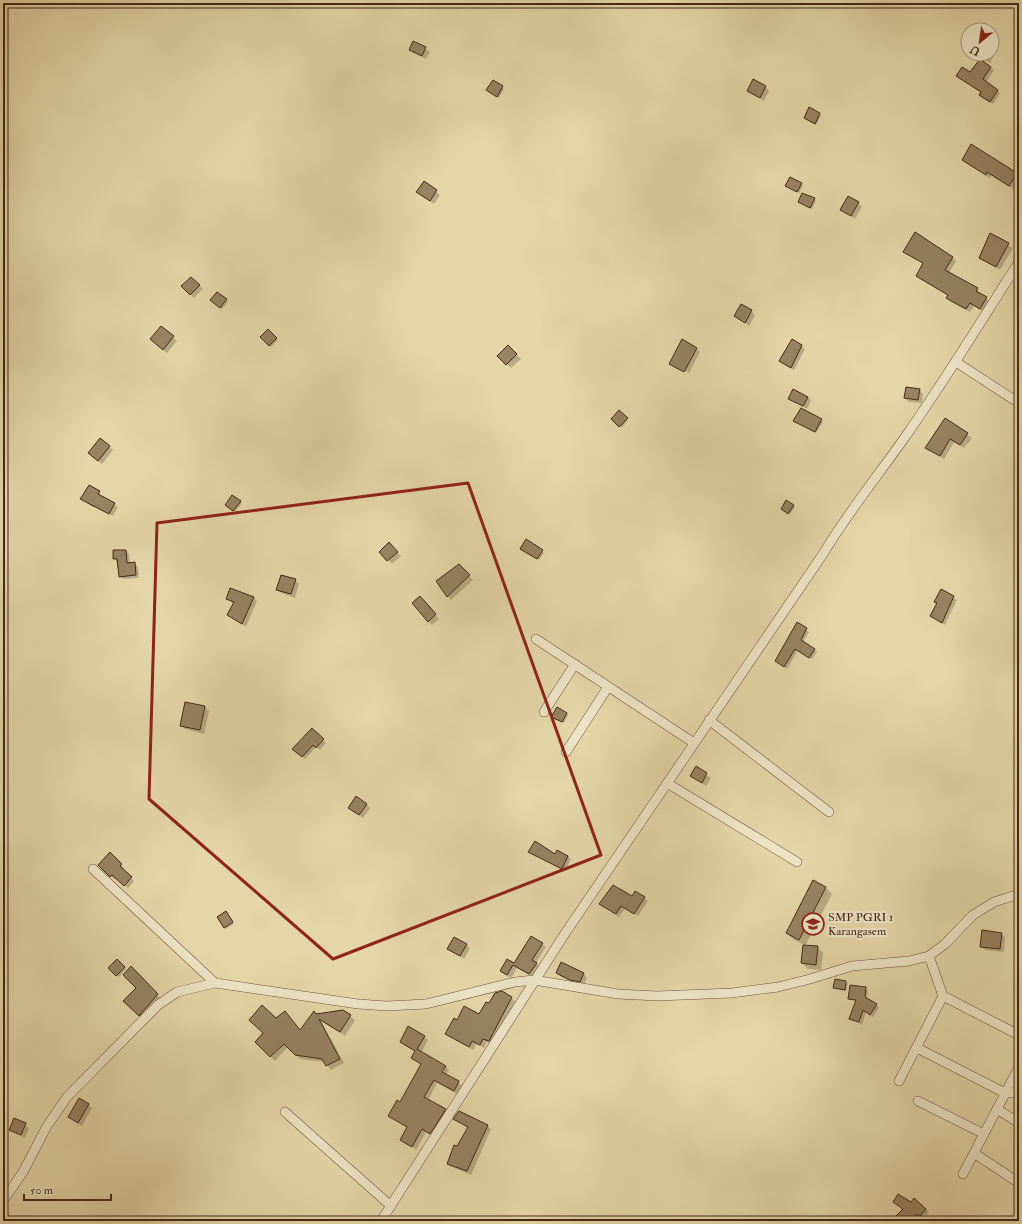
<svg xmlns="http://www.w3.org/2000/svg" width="1022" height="1224" font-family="'IM FELL Double Pica',serif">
<rect width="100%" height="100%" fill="#e4d6a7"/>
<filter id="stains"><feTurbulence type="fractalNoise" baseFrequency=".005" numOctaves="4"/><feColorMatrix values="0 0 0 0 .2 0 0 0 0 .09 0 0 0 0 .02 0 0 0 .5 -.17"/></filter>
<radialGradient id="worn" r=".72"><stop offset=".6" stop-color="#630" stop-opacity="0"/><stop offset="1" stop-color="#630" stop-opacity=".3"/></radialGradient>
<!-- shadow -->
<path fill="#0003" d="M414,42L430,52L426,59L410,50Z
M973,54H991L993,57L990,63Z
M991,67L994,70L986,82L1000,93L993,104L983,98L971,74Z
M493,81L504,89L499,98L489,92Z
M765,87L769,91L764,101L748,91Z
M819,114L821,116L816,125L806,119Z
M963,160L1017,174L1019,180L1013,189L991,175L990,178Z
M424,182L440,195L434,204L417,192Z
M801,184L803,186L799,193L788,187Z
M814,199L816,201L812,209L799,202Z
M858,203L862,207L855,219L841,210Z
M990,234L1013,248L1000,270L980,258Z
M904,252L952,258L956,261L949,273L977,289L980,294L990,302L984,312L974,306L970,312L951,302L947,298L949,296L920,279L917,276L924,264Z
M191,278L203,289L194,298L183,286Z
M226,300L228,302L222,309L213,302Z
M751,311L755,315L749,326L735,316Z
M161,327L177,341L167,353L155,343Z
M268,331L278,340L271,347L261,337Z
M793,341L805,349L794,370L783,363Z
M508,346L521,359L511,368L498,356Z
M696,348L700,352L689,373L673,365V367L670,364Z
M919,390L923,394L922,403L909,402L905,398Z
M808,397L811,401L807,409L790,399Z
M619,412L628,420L622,428L612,419Z
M946,419L972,438L964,448L954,442L944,459L926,448Z
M821,420L823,422L816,433L796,422Z
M109,446L113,450L102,464L93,457Z
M99,492L101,496L118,507L113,516L95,506L94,508L81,499Z
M240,501L242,503L235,512L228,507Z
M793,506L795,507L790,514L784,510Z
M389,544L401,556L392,564L381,552Z
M523,550L542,551L544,553L539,560Z
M114,551H126L129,554L130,564H135L138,567L139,578L123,579L120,576Z
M459,566L473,580L451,600L447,596Z
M295,580L299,584L295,598L281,593L277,589Z
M941,591L957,600L945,625L931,616L938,604Z
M253,597L257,601L246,627L228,615L234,604L227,599Z
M423,601L439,619L432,625L428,621Z
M797,624L809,632L803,642L817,652L812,659L798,650L787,669L776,661Z
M186,703L205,707L209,711L204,734L185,729L181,726Z
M567,713L568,715L564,723L554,718Z
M312,730L326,743L320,750L316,747L305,759L296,751Z
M696,768L711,778L706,786L691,776Z
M366,804L370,808L363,818L349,808Z
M530,852L568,856L571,859L565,871Z
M110,854L124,868L122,870L134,881L128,888L116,877L114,879L99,865Z
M826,888L832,894L805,946L817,947L823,953L821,970L808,969L802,963L804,945L793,939L787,933Z
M632,898H644L648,901L638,916L625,908L619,917L600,904Z
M228,914L234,924L226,929L225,927Z
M1001,934L1005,937L1004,952L985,950L981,946Z
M532,937L546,947L536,963L540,967L533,977L517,968L511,978L504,974L501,970L514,964Z
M466,945L470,948L464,959L448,949Z
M117,961L126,969L119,977L110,968Z
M561,963L584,974L587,978L584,985L574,983L561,977L557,973Z
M132,967L160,998L143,1019L124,1001L137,988Z
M846,982L848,983L846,991L834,988Z
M865,988L868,991L867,999L879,1007L873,1017L866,1012L862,1025L851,1019L856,1002L849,999Z
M511,998L515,1001L493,1044L487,1042L484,1048L476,1044L473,1050L446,1034L458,1021L479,1015L489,1005Z
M343,1011L355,1020L345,1036L321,1021L344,1063L331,1070L325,1062L300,1059L288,1047L275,1061L256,1042L276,1019L301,1031L316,1015Z
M424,1037L428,1040L421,1053L445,1066L449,1070L446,1075L462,1085L457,1094L437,1083L428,1100L449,1113L434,1136L426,1132L416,1150L401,1139L408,1128L389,1116L401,1103L422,1065L413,1058L416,1052L401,1042Z
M88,1105L92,1108L82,1126L69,1117Z
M15,1119L29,1128L25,1138L10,1130Z
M455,1119L487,1126L491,1129L471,1175L452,1167L448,1164L468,1128Z
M894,1202L911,1204L926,1209L929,1212L924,1218L921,1216L917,1221H894L903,1209Z"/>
<!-- building -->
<path fill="#978262" stroke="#442718" d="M413,41L426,47L422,56L409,50Z
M980,59L991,67L983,79L998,90L990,102L979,95L981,92L956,76L962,67L970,72Z
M753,79L766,86L760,98L747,91Z
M493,80L503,86L497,97L486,90Z
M809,107L820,113L815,124L804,118Z
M971,144L1017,173L1009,186L987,172L986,175L962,160Z
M790,177L802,183L797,192L785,186Z
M424,181L437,190L430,201L416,192Z
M802,193L815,198L810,208L798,202Z
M848,196L859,202L851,216L840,210Z
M915,232L953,257L945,270L978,288L976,291L987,297L980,309L970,303L966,309L946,298L948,295L916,276L923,263L903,252Z
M990,233L1009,243L996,267L979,258Z
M191,277L200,285L190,295L181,286Z
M217,292L227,299L220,308L210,300Z
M741,304L752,310L745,323L734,316Z
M161,326L174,336L163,350L150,339Z
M268,329L277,338L269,346L260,337Z
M682,339L697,348L684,372L669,364Z
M792,339L802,345L791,368L779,361Z
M508,345L517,354L506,365L497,356Z
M906,387L920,389L918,400L904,398Z
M793,389L808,397L803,406L788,399Z
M801,408L822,419L815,432L793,421Z
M619,410L628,418L619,427L611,419Z
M945,418L968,433L960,445L950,439L940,456L925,448Z
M100,438L110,446L98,461L88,453Z
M89,485L100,491L98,494L115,503L109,514L80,499Z
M232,495L241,501L233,511L225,505Z
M786,500L794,505L788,514L781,509Z
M526,539L543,550L537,559L520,549Z
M389,542L398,552L387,561L379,552Z
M113,550H126L127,563L135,562L136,575L119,577L117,559H113Z
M459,564L470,575L447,597L436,581Z
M281,575L296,579L291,594L276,590Z
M230,588L254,597L242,624L227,615L234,602L226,599Z
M941,589L954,596L942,623L930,616L937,603L934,602Z
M420,596L436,614L428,622L412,603Z
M797,622L807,628L801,640L815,649L809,658L795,649L784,667L775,661Z
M185,702L205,706L200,730L180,726Z
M557,707L567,713L562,722L551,717Z
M312,728L324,739L316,748L313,745L302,757L292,749Z
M696,766L707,773L702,783L690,776Z
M356,796L367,804L359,815L348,808Z
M535,841L555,854L557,850L568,856L562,869L528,852Z
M110,852L122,864L120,866L132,877L124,886L112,875L110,877L98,865Z
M813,880L826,887L799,940L786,933Z
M613,885L632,896L635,891L645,897L634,914L621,906L616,914L599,904Z
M226,911L233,922L224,928L217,917Z
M982,930L1002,933L1000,949L980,947Z
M531,936L543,943L532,960L537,963L529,974L513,965L507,975L500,971L507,959L514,963Z
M454,937L467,944L460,956L447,949Z
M803,945L818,946L816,965L801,963Z
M117,959L125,967L116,976L108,968Z
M561,962L584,973L580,982L570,980L556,973Z
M131,966L158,994L139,1016L123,1001L136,988L123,975Z
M835,979L846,981L845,990L833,988Z
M850,985L866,987L865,997L877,1004L870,1015L863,1010L859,1022L849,1019L856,1000L848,999Z
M502,991L512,997L489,1041L483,1039L480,1045L472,1041L469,1047L445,1034L454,1018L457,1020L464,1006L479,1014L486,1002L489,1003L495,993Z
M262,1005L276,1018L285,1011L300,1030L314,1011L316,1014L343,1010L351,1015L340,1032L319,1019L340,1059L326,1066L322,1059L295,1055L284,1044L270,1057L255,1042L263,1033L249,1020Z
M408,1026L425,1036L417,1049L446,1066L442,1072L459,1081L454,1091L434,1080L424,1097L446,1109L430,1134L422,1129L412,1147L400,1140L407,1127L388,1116L397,1100L400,1102L421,1064L411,1058L415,1051L400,1042Z
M79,1098L89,1104L78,1123L68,1117Z
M459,1111L488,1125L467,1171L447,1164L454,1145L457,1146L468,1127L453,1119Z
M14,1118L26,1123L21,1135L9,1130Z
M898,1194L911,1202L914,1198L926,1209L920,1216L917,1214L910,1221H891L903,1209L893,1202Z"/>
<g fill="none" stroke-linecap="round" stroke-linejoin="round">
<!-- street casing -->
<g stroke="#6c533c" stroke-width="10">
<path id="street" d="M956,362L1019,403
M536,639L694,743
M544,712L575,664
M709,720L829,812
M566,752L608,687
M667,783L797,862
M93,869L215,983
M929,956L943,996L1019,1035
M917,1048L1005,1093H1019
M899,1081L943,996
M918,1101L984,1134
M997,1109L1019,1123
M285,1112L391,1206
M974,1153L1019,1183
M963,1174L1019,1067
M3,1201L23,1172L47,1126L67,1097L158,1005L177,992L215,983L358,1004L387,1006L426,1004L515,982L534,980L618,994L657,996L732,993L778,987L810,979L852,966L909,961L929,956L945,944L973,915L994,902L1019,894
M381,1221L564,935L823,554C847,514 876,478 903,440C944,382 981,321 1019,262"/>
</g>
<!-- street -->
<use href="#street" stroke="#ede4c6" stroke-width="9"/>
</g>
<!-- marked area -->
<path fill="none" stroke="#8f2418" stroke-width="3" stroke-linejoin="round" d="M468,483L601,855L333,959L149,799L157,523Z"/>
<!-- icons -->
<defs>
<g id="school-ring" transform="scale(1.15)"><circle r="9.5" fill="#ede4c6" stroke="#8f2418" stroke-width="1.5"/><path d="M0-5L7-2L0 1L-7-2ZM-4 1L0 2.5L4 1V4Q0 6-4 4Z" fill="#8f2418"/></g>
</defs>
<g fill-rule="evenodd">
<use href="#school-ring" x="813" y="924"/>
</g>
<g text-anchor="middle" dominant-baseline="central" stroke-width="4" stroke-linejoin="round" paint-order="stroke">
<!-- poi labels -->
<g font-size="12" fill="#442718" stroke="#ede4c6" text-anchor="start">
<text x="828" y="917">SMP PGRI 1<tspan x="828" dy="14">Karangasem</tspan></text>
</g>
</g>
<!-- margin -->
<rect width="1022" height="1224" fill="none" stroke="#e4d6a7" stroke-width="16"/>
<rect x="4" y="4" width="1014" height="1216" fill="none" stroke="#442718" stroke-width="2"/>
<rect x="8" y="8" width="1006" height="1208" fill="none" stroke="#442718"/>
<!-- north arrow -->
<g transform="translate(980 42) rotate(209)"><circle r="19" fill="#ede4c6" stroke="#a99880"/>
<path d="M0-3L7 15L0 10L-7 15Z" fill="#8f2418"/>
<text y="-6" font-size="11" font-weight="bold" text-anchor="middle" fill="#442718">U</text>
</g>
<!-- scale -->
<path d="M24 1194v6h87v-6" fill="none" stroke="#442718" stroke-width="2"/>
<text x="30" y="1194" font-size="12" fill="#442718" stroke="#ede4c6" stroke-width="3" paint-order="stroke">50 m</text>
<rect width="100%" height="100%" filter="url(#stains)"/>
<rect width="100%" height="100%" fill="url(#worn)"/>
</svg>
